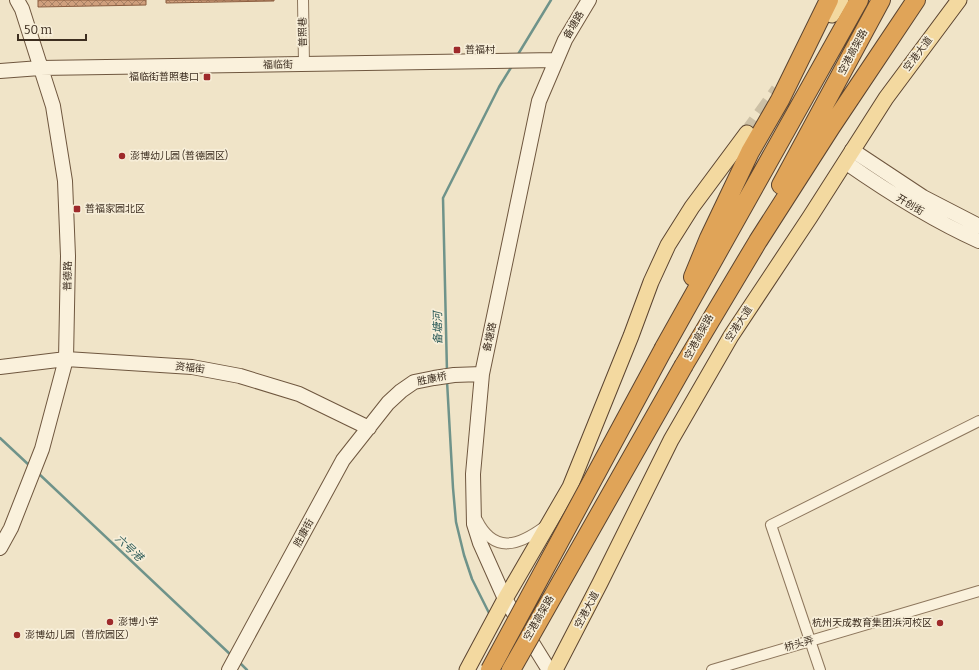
<svg xmlns="http://www.w3.org/2000/svg" width="979" height="670" font-family="Bitter,'Noto Sans SC',serif">
<defs>
<pattern id="building-cross-hatch" width="8" height="8" patternUnits="userSpaceOnUse"><rect width="8" height="8" fill="#cf9f7d"/><path d="M0 0l8 8M0 8l8-8" fill="none" stroke="#a98266"/></pattern>
</defs>
<rect width="100%" height="100%" fill="#f0e4c8"/>
<g fill="none" stroke-linecap="round" stroke-linejoin="round">
<!-- stream -->
<path stroke="#6f938a" stroke-width="2.5" d="M517,56L551,0
M447,372L443,198L499,87L512,66
M447,381L453,488L456,522L464,555L472,579L490,615
M0,438L30,466
M38,473L232,656
M239,662L247,670"/>
</g>
<!-- building -->
<path fill="url(#building-cross-hatch)" stroke="#8d5f41" d="M38,0H146V5L38,7Z
M166,0H274V1L166,3Z"/>
<g fill="none" stroke-linecap="round" stroke-linejoin="round">
<!-- primary-tunnel -->
<path stroke="#ccc0a6" stroke-width="15" stroke-dasharray="15 8" stroke-linecap="butt" d="M747,133L778,90"/>
<!-- street casing -->
<g stroke="#8d765c" stroke-width="12">
<path id="street" d="M303,0L304,64
M477,520C494,554 518,546 544,527
M712,670L979,591
M820,670L771,525L979,421"/>
</g>
<!-- secondary casing -->
<g stroke="#6f573f" stroke-width="16">
<path id="secondary" d="M0,71L40,68L556,60
M852,150L923,197L979,226
M845,162C888,192 932,220 979,241
M0,367L66,359L192,367L240,376L299,394L369,428
M0,548L11,528L42,449L66,359L68,256L65,181L53,106L22,9L17,0
M229,670L343,460L388,403L401,391L414,382L434,378L454,375L482,374
M549,670L505,599L480,543L474,524L473,474L482,374L539,101L565,40L589,0"/>
</g>
<!-- primary casing -->
<g stroke="#5b4430" stroke-width="17">
<path id="primary" d="M832,15L841,0
M467,670L505,599L570,487L631,336L651,282L668,245L692,207L747,133
M555,670L600,583L671,440L731,336L810,217L886,98L959,0"/>
</g>
<!-- highway casing -->
<g stroke="#5b4430" stroke-width="20">
<path id="highway" d="M781,185L881,0
M693,277L709,238L750,152L780,100L829,0
M664,348L859,0
M684,365L758,241L831,127L916,0"/>
</g>
<!-- street -->
<use href="#street" stroke="#faf1dc" stroke-width="10"/>
<!-- secondary -->
<use href="#secondary" stroke="#faf1dc" stroke-width="14"/>
<!-- primary -->
<use href="#primary" stroke="#f3d9a0" stroke-width="15"/>
<!-- highway -->
<use href="#highway" stroke="#e0a458" stroke-width="18"/>
<!-- highway-bridge casing -->
<g stroke="#5b4430" stroke-width="20" stroke-linecap="butt">
<path id="highway-bridge" d="M490,670L664,348
M511,670L684,365"/>
</g>
<!-- highway-bridge -->
<use href="#highway-bridge" stroke="#e0a458" stroke-width="18"/>
</g>
<!-- markers -->
<g fill="#9e2a2b" stroke="#f7eed8" stroke-width="1.5">
<rect x="453" y="46" width="8" height="8" rx="2"/>
<rect x="203" y="73" width="8" height="8" rx="2"/>
<circle cx="122" cy="156" r="4"/>
<rect x="73" y="205" width="8" height="8" rx="2"/>
<circle cx="110" cy="622" r="4"/>
<circle cx="940" cy="623" r="4"/>
<circle cx="17" cy="635" r="4"/>
</g>
<g text-anchor="middle" dominant-baseline="central" stroke-width="3.5" stroke-linejoin="round" paint-order="stroke">
<!-- street labels -->
<g font-size="10" fill="#3d2e20" stroke="#f7eed8">
<text transform="translate(574 25) rotate(-60)">备塘路</text>
<text transform="translate(303 32) rotate(-91)">普照巷</text>
<text transform="translate(853 52) rotate(-62)">空港高架路</text>
<text transform="translate(918 54) rotate(-53)">空港大道</text>
<text transform="translate(278 65) rotate(-1)">福临街</text>
<text transform="translate(910 205) rotate(31)">开创街</text>
<text transform="translate(68 276) rotate(-89)">普德路</text>
<text transform="translate(739 324) rotate(-57)">空港大道</text>
<text transform="translate(490 337) rotate(-78)">备塘路</text>
<text transform="translate(699 337) rotate(-62)">空港高架路</text>
<text transform="translate(190 368) rotate(7)">资福街</text>
<text transform="translate(432 379) rotate(-12)">胜康桥</text>
<text transform="translate(304 533) rotate(-62)">胜康街</text>
<text transform="translate(587 610) rotate(-62)">空港大道</text>
<text transform="translate(539 618) rotate(-60)">空港高架路</text>
<text transform="translate(799 644) rotate(-16)">桥头弄</text>
</g>
<!-- poi labels -->
<g font-size="10" fill="#3d2e20" stroke="#f7eed8" text-anchor="start">
<text x="465" y="50">普福村</text>
<text x="199" y="77" text-anchor="end">福临街普照巷口</text>
<text x="130" y="156">澎博幼儿园 (普德园区)</text>
<text x="85" y="209">普福家园北区</text>
<text x="118" y="622">澎博小学</text>
<text x="932" y="623" text-anchor="end">杭州天成教育集团浜河校区</text>
<text x="25" y="635">澎博幼儿园（普欣园区）</text>
</g>
<!-- water labels -->
<g font-size="11" font-style="italic" fill="#2f5d5a" stroke="#f7eed8">
<text transform="translate(438 328) rotate(-91)">备塘河</text>
<text transform="translate(129 548) rotate(43)">六号港</text>
</g>
</g>
<!-- scale -->
<path d="M18 34v6h68v-6" fill="none" stroke="#3d2e20" stroke-width="2"/>
<text x="24" y="34" font-size="12" fill="#3d2e20" stroke="#f7eed8" stroke-width="3" paint-order="stroke">50 m</text>
</svg>
